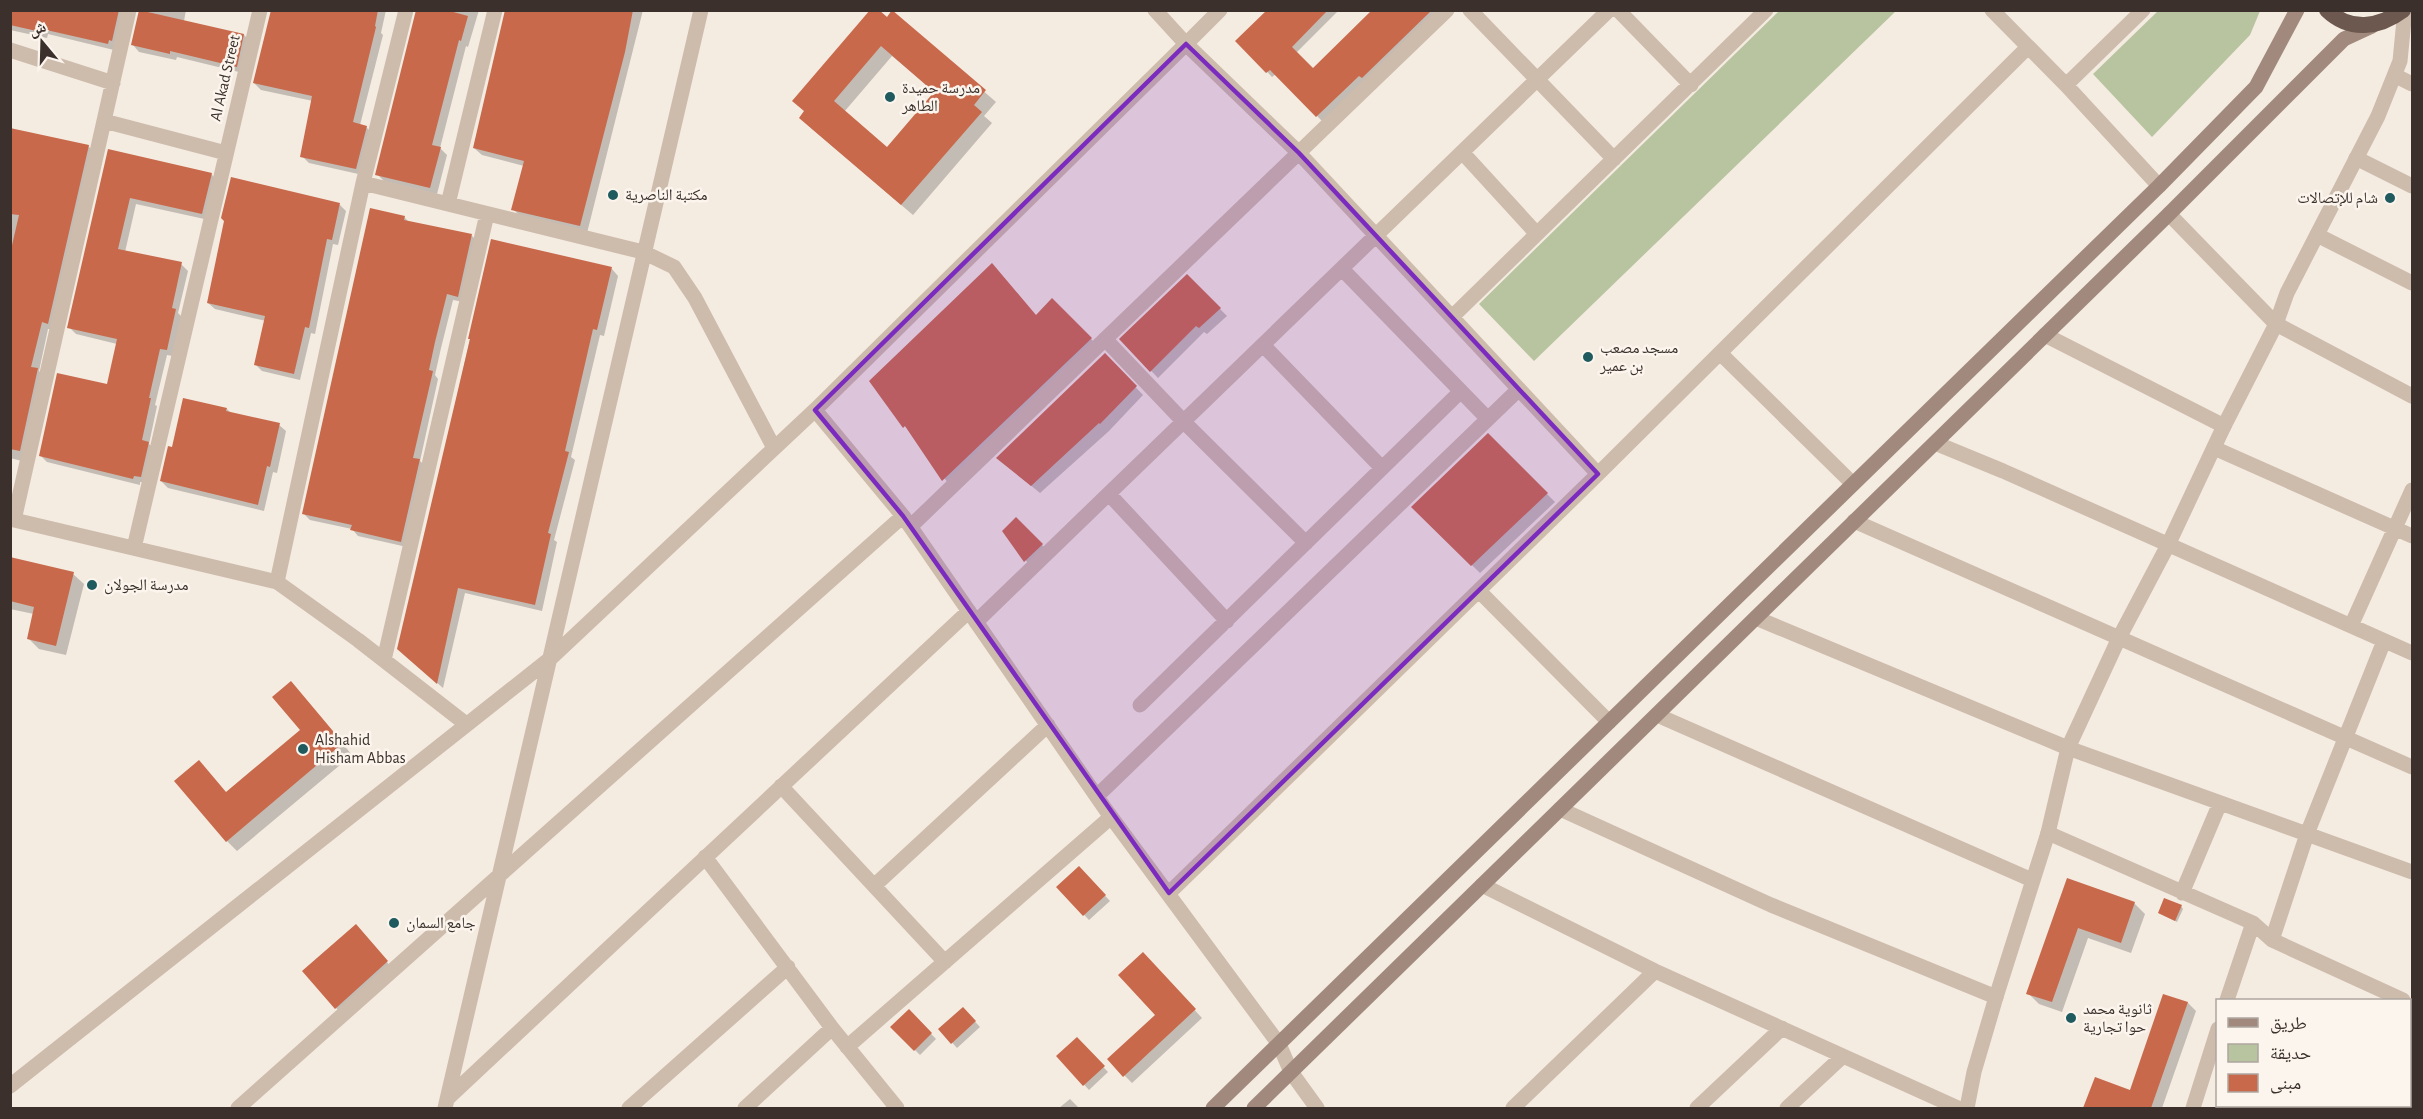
<svg xmlns="http://www.w3.org/2000/svg" width="2423" height="1119" font-family="'Alegreya Sans','Noto Naskh Arabic',sans-serif">
<rect width="100%" height="100%" fill="#f4ebe1"/>
<!-- green -->
<path fill="#b8c4a0" d="M1779,11H1896L1534,361L1479,304Z
M2158,11H2260L2250,35L2152,137L2093,74Z"/>
<!-- shadow -->
<path fill="#0003" fill-rule="evenodd" d="M10,10H129L114,50L48,34L47,38L10,30Z
M140,10H186L184,21L244,35L251,42L243,73L177,57L176,60L139,52L133,45Z
M272,10H386L381,33L383,35L360,125L366,127L373,134L363,175L309,163L302,156L313,101L261,90L254,83Z
M417,10H479L468,47L466,46L440,148L447,155L437,194L384,181L377,174Z
M506,10H643L587,233L521,217L513,209L524,166L482,155L474,148Z
M1269,10H1339L1296,53L1313,70L1374,10H1442L1322,121L1276,74L1272,77L1238,41Z
M892,12L996,102L984,116L992,123L913,215L811,128ZM892,56L936,93L887,149L844,112Z
M10,130L88,146L95,153L55,330L48,329L39,371L45,377L22,461L10,458Z
M109,151L211,174L218,181L209,220L136,204L125,252L181,264L188,271L178,313L182,317L173,356L167,355L155,405L157,406L149,444L155,450L147,483L140,482V485L47,462L40,455L108,385L117,344L76,334L69,327Z
M339,204L346,211L338,245L333,244L315,334L311,333L300,380L262,371L256,365L266,321L215,309L208,303Z
M404,217L409,222L472,236L478,242L464,302L453,300L441,348L435,375L438,379L420,461L426,467L407,547L358,536L352,529L310,520L303,513Z
M492,240L612,269L618,276L604,336L600,335L571,457L575,460L554,540L557,542L542,611L465,593L443,688L405,655L414,589Z
M1187,276L1227,316L1207,334L1204,332L1158,378L1121,339Z
M1052,300L1099,347L951,487L871,381L1037,316Z
M1105,355L1143,395L1109,431L1040,493L1006,465Z
M227,409L232,414L279,425L286,431L277,473L273,472L264,511L168,488L161,481Z
M1488,435L1555,502L1480,573L1413,507Z
M1016,519L1047,550L1030,566L1004,531Z
M10,558L73,574L84,584L66,655L39,649L28,638L34,614L10,609Z
M301,694L352,755L237,851L227,841V793L302,730Z
M1079,868L1110,901L1089,920L1058,887Z
M2068,880L2134,903L2145,914L2131,953L2088,938L2062,1012L2039,1004L2028,993Z
M2181,906L2183,909L2177,922L2159,913Z
M361,932L392,968L344,1015L336,1008Z
M1150,962L1202,1018L1132,1083L1124,1075L1157,1015Z
M2164,996L2188,1003L2196,1011L2162,1108H2085L2095,1079L2131,1092Z
M963,1009L980,1027L957,1048L940,1029Z
M909,1011L936,1039L920,1055L892,1027Z
M1077,1039L1108,1072L1089,1090L1058,1056Z
M1070,1099L1079,1108H1059Z"/>
<!-- building -->
<path fill="#c8694b" fill-rule="evenodd" d="M10,10H119L112,41L109,40L108,44L42,29L41,32L10,25Z
M139,10L244,34L237,67L170,51V54L131,45Z
M271,10H378L375,26L376,27L353,122L367,126L356,169L300,157L312,96L253,83Z
M416,10H446L468,16L461,41L459,40L432,145L441,147L430,188L375,175Z
M505,10H633L625,52L580,226L511,210L524,161L473,148Z
M870,10H879L887,17L892,10L986,90L974,105L982,112L901,205L799,118L804,111L792,101ZM881,46L934,92L887,147L834,101Z
M1267,10H1328L1292,47L1313,68L1372,10H1432L1362,78L1359,76L1316,117L1270,70L1266,73L1235,41Z
M10,128L89,145L48,324L42,322L31,367L38,368L20,451L10,449V254L19,215L10,214Z
M108,149L212,173L202,214L130,198L118,249L182,262L172,308L176,309L167,350L160,349L149,398H151L142,440L149,442L141,477L134,476L133,479L39,456L57,373L107,384L117,339L67,328Z
M231,177L340,203L332,240L327,239L309,328L305,327L294,374L254,365L265,316L207,303L224,221L221,218Z
M370,208L405,216L404,220L472,234L458,297L447,294L435,342L429,370L433,371L413,458L420,459L401,542L350,530L352,525L302,514Z
M491,239L612,267L597,330L593,329L565,451L569,452L548,533L551,534L535,605L458,588L437,684L397,649L470,339H468Z
M992,263L1036,315L1052,298L1092,338L942,481L905,426L903,428L869,381Z
M1187,274L1221,308L1199,328L1196,326L1150,372L1119,339Z
M1105,353L1137,386L1100,424L1099,423L1031,486L996,458Z
M183,398L227,408L226,411L280,423L270,467L267,466L258,505L160,481L168,446L172,447Z
M1488,433L1548,493L1471,566L1411,507Z
M1016,517L1043,544L1024,562L1002,531Z
M10,557L74,572L56,646L27,639L34,607L10,601Z
M291,681L343,743L226,842L174,781L199,760L226,792L300,730L272,697Z
M1079,866L1106,895L1083,916L1056,887Z
M2067,878L2135,902L2121,943L2078,928L2052,1002L2026,994Z
M2164,898L2182,905L2175,921L2158,913Z
M356,924L388,961L335,1009L302,971Z
M1143,952L1196,1009L1123,1077L1107,1059L1155,1015L1118,975Z
M2163,994L2188,1002L2151,1108H2083L2095,1077L2130,1090Z
M963,1007L976,1021L951,1044L938,1029Z
M909,1009L932,1033L914,1051L890,1027Z
M1077,1037L1105,1066L1083,1086L1056,1056Z"/>
<g fill="none" stroke-linecap="round" stroke-linejoin="round">
<!-- minor -->
<path stroke="#cdbbac" stroke-width="15" d="M1155,10L1186,44L1220,10
M1470,10L1614,159
M1618,10L1691,85
M1992,10L2066,85L2159,186
M10,50L113,83
M2396,76L2412,84
M2066,85L2143,10
M104,121L226,153
M1462,152L1537,234
M2356,158L2412,186
M363,183L643,252L674,267L695,298L774,448
M448,204L495,10
M2169,214L2276,324L2412,396
M2317,235L2412,283
M1342,269L1488,419
M1452,317L1766,10
M2045,335L2224,426
M1105,339L1184,422L1306,543
M1263,345L1382,468
M1720,353L1853,484
M815,410L903,516L1106,810L1279,1044L1291,1072L1317,1108
M1935,443L2003,471L2412,653
M2214,448L2412,536
M1109,494L1227,621
M10,519L277,582L358,640L466,724
M14,520L129,10
M1854,521L2412,767
M911,526L1447,10
M134,548L260,10
M277,582L363,183L406,10
M1479,591L1609,722
M1756,618L2068,748L2412,872
M976,622L1609,10
M2351,626L2412,490
M384,660L487,214
M1140,705L1461,391
M1657,715L2032,880
M781,786L945,962
M1097,796L1519,389
M1560,809L1771,905L1996,997
M2048,833L2253,923L2272,940L2403,1000
M705,857L832,1028L897,1108
M875,885L1048,725
M1482,885L1655,971L1958,1108
M1169,893L1598,474L2028,47
M2182,893L2220,803
M2272,940L2307,834L2384,641
M2227,1000L2253,923
M847,1047L1111,817
M2410,1057L2412,1049
M10,1086L551,658L815,410L1186,44L1299,153L1598,474
M447,1099L969,611
M2356,1106L2363,1108
M238,1108L903,516
M445,1108L701,10
M629,1108L788,967
M745,1108L832,1028
M1513,1108L1655,971
M1697,1108L1782,1028
M1787,1108L1843,1056
M2193,1108L2218,1029
M2390,1108L2391,1106"/>
<!-- tertiary -->
<path stroke="#cdbbac" stroke-width="15" d="M1967,1108L1974,1072L1996,997L2048,833L2068,748L2119,638L2168,545L2224,426L2276,324L2287,293L2378,116L2400,61L2405,10"/>
<!-- secondary -->
<path stroke="#a18a7d" stroke-width="15" d="M1213,1108L2159,186L2256,87L2297,10
M1254,1108L2169,214L2344,39L2372,26"/>
<!-- trunk -->
<path stroke="#6c584f" stroke-width="16" d="M2327,10C2350,32 2379,28 2403,10"/>
</g>
<!-- marked area -->
<path fill="#7b2cbf" fill-opacity="0.2" stroke="#7b2cbf" stroke-width="4.5" stroke-linejoin="round" d="M1186,44L1299,153L1598,474L1169,893L903,516L815,410Z"/>
<!-- markers -->
<g fill="#1f5a5e" stroke="#fbf5ee" stroke-width="2">
<circle cx="890" cy="97" r="6"/>
<circle cx="613" cy="195" r="6"/>
<circle cx="2390" cy="198" r="6"/>
<circle cx="1588" cy="357" r="6"/>
<circle cx="92" cy="585" r="6"/>
<circle cx="303" cy="749" r="6"/>
<circle cx="394" cy="923" r="6"/>
<circle cx="2071" cy="1018" r="6"/>
</g>
<g text-anchor="middle" dominant-baseline="central" stroke-width="5" stroke-linejoin="round" paint-order="stroke">
<!-- street labels -->
<g font-size="16" fill="#3b302b" stroke="#fbf5ee">
<text transform="translate(225 78) rotate(-77)">Al Akad Street</text>
</g>
<!-- poi labels -->
<g font-size="16" fill="#3b302b" stroke="#fbf5ee" text-anchor="start">
<text x="902" y="88">مدرسة حميدة<tspan x="902" dy="18">الطاهر</tspan></text>
<text x="625" y="195">مكتبة الناصرية</text>
<text x="2378" y="198" text-anchor="end">شام للإتصالات</text>
<text x="1600" y="348">مسجد مصعب<tspan x="1600" dy="18">بن عمير</tspan></text>
<text x="104" y="585">مدرسة الجولان</text>
<text x="315" y="740">Alshahid<tspan x="315" dy="18">Hisham Abbas</tspan></text>
<text x="406" y="923">جامع السمان</text>
<text x="2083" y="1009">ثانوية محمد<tspan x="2083" dy="18">حوا تجارية</tspan></text>
</g>
</g>
<!-- border -->
<rect width="2423" height="1119" fill="none" stroke="#3b302b" stroke-width="24"/>
<!-- legend -->
<rect x="2216" y="999" width="195" height="108" fill="#fbf5ee" stroke="#aea6a0" stroke-width="1.5"/>
<rect x="2228" y="1018" width="30" height="9" fill="#a18a7d" stroke="#aea6a0" stroke-width="1.5"/>
<text x="2270" y="1029" font-size="18" fill="#3b302b">طريق</text>
<rect x="2228" y="1044" width="30" height="18" fill="#b8c4a0" stroke="#aea6a0" stroke-width="1.5"/>
<text x="2270" y="1059" font-size="18" fill="#3b302b">حديقة</text>
<rect x="2228" y="1074" width="30" height="18" fill="#c8694b" stroke="#aea6a0" stroke-width="1.5"/>
<text x="2270" y="1089" font-size="18" fill="#3b302b">مبنى</text>
<!-- north arrow -->
<g transform="translate(42 42) rotate(341)" stroke="#fbf5ee" stroke-width="4.5" paint-order="stroke">
<path d="M0-4.5L10 22L0 15L-10 22Z" fill="#3b302b"/>
<text y="-9" font-size="16" font-weight="bold" text-anchor="middle" fill="#3b302b">ش</text>
</g>
</svg>
